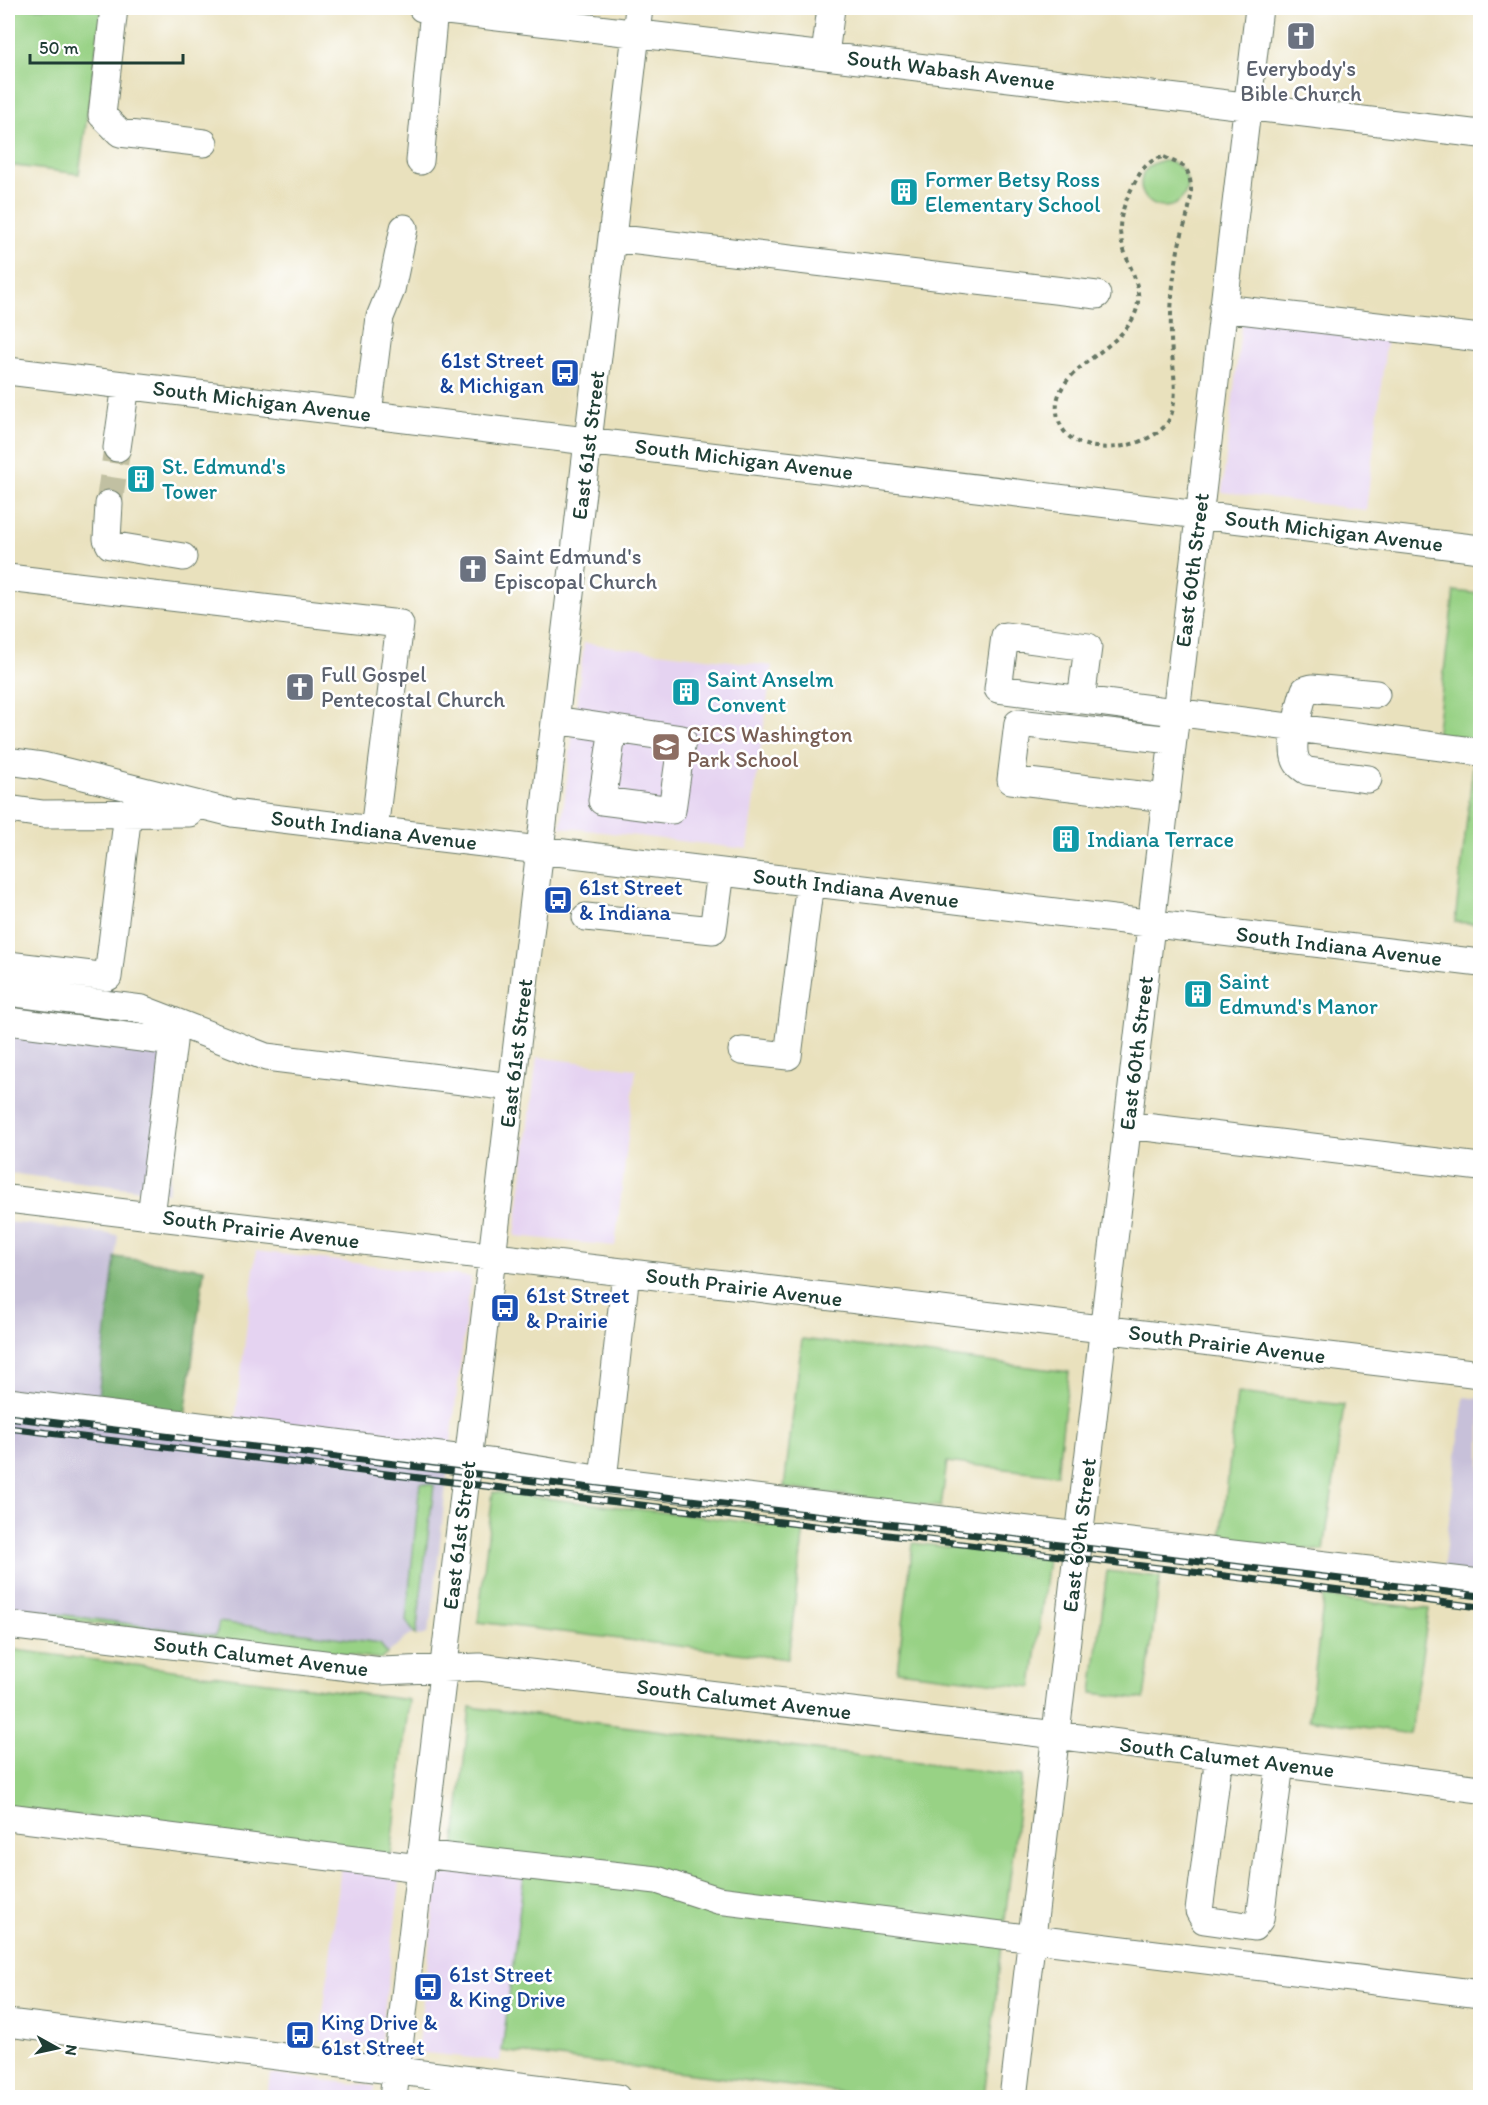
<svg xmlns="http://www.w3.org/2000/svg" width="1488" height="2105" font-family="Itim,sans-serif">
<rect width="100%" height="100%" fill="#fff"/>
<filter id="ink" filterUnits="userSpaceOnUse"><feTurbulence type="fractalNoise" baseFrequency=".0167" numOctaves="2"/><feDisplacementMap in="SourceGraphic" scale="12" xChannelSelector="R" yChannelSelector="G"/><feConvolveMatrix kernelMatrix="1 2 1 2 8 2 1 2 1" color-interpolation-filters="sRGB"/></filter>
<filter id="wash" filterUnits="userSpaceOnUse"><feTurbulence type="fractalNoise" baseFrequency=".008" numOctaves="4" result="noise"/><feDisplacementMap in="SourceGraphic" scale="24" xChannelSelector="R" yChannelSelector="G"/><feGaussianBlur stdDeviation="1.35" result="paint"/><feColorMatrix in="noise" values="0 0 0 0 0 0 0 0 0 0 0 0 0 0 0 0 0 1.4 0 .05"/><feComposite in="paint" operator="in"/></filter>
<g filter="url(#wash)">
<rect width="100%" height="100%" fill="#e9e1bd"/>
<!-- built -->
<path fill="#e5d3f1" d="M1243,311L1388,328L1366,510L1222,492Z
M584,643L772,666L747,849L561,827Z
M537,1057L636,1069L615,1246L515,1236Z
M256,1251L471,1277L449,1458L234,1430Z
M441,1847L526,1859L500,2061L417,2052Z
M343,1849L403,1857L380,2047L320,2040Z
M270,2074L375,2086L374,2097H267Z"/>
<!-- industrial -->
<path fill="#c7c0d9" d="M8,992L142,1009L187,1035L168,1193L8,1173Z
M8,1222L118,1235L96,1412L449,1458L432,1617L427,1634L421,1636L411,1634L381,1659L8,1613Z
M1464,1397L1480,1399V1583L1442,1579Z"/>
<!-- green -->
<path fill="#98d285" stroke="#5c885c" stroke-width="1.5" d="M8,8H102L79,174L8,165Z
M1141 184a23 23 0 1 1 46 0a23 23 0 1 1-46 0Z
M1454,591L1480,594V743L1436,737Z
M1474,758L1480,759V924L1455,922Z
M802,1339L1069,1372L1057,1475L947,1462L941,1507L784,1488Z
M1237,1393L1344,1405L1324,1551L1221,1541Z
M420,1483L434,1485L416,1635L406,1621Z
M493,1492L804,1529L788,1659L478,1622Z
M913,1543L1048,1559L1032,1687L897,1671Z
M1107,1571L1160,1577L1144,1699L1092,1693Z
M1324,1597L1429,1609L1410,1734L1309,1719Z
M8,1607L216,1636L219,1622L380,1643L387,1654L381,1659L8,1613Z
M8,1649L409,1700L391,1855L8,1807Z
M470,1707L1022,1776L984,2097H882L502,2051L526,1859L454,1850Z"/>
<!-- forest -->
<path fill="#7ab472" stroke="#4c7853" stroke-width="1.5" d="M115,1257L204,1269L185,1417L97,1405Z"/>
</g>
<g filter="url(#ink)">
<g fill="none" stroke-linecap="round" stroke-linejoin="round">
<!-- minor-tunnel -->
<path stroke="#c1c0a2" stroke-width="27" stroke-dasharray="27 14" stroke-linecap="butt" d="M109,504L117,448"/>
<!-- minor casing -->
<g stroke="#667664" stroke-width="29">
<path id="minor" d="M114,8L102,115L120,133L204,143
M422,8L1480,134
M825,55L831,8
M420,161L434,9
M612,238L1097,295
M1223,308L1480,338
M8,371L1480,549
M368,414L380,317L391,290L404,228
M117,448L126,385
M109,504L107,539L110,545L183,557
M8,578L400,624L374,830
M1081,700L1088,647L1005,636L998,689L1480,752
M555,720L682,739L672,810L602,801L613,728
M8,761L43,766L232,813L1480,963
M1368,779L1307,771C1301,767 1297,765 1295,757C1291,744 1300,703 1305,690L1312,688L1376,694
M1166,798L1011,780L1018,723L1172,740
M8,809L43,814L189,813
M586,917L713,930L721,872
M8,965L108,977L128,813
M8,992L142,1009L266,1057L512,1087
M8,1021L173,1042L151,1216
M742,1051L788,1056L810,882
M1128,1125L1480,1167
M8,1199L1480,1374
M8,1402L496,1463L603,1480L1480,1583
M603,1480L626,1272
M8,1625L381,1671L479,1667L1056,1735L1480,1789
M1219,1756L1199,1911L1204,1920L1254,1927L1260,1919L1280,1764
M8,1817L419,1868
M421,1854L657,1880L718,1900L1480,1994
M8,2023L617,2098
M393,2098L639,8
M1013,2098L1259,8"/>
</g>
<!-- path -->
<path stroke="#667664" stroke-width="4" stroke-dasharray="4.5 4.5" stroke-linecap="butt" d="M1164,157L1185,167C1200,193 1183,223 1178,250C1173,278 1170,308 1171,336C1171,361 1180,394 1170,418C1157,449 1072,464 1059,421C1042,368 1125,354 1137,308C1143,282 1125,263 1121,238C1117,219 1126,199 1135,182C1142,169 1149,159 1164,157Z"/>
<!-- minor -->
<use href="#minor" stroke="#fff" stroke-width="27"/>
<!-- rail casing -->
<g stroke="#1f3d34" stroke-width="7">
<path id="rail" d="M8,1417L1480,1596
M8,1428L1480,1607"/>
</g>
<!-- rail -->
<use href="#rail" stroke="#fff" stroke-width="4.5" stroke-dasharray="14" stroke-linecap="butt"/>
</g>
</g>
<!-- icons -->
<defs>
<g id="church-square" transform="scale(1.5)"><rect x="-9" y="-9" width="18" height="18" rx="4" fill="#6b7280" stroke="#fff"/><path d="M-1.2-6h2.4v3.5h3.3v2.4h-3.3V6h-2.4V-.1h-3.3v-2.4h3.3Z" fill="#fff"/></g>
<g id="building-square" transform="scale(1.5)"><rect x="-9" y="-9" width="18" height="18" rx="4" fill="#0f9aa8" stroke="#fff"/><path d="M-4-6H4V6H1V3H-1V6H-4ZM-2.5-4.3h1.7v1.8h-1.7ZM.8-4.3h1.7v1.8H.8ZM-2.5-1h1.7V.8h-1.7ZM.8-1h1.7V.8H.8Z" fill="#fff"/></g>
<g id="bus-square" transform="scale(1.5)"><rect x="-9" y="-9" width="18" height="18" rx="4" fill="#1a4fb4" stroke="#fff"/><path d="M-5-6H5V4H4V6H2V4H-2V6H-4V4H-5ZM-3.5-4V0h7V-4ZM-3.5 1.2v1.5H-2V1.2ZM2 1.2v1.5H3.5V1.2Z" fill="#fff"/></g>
<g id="school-square" transform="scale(1.5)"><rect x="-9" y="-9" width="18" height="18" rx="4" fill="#8d6e63" stroke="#fff"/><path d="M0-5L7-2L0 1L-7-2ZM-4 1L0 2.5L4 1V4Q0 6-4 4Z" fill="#fff"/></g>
</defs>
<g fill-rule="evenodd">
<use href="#church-square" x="1301" y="36"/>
<use href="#building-square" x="904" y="192"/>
<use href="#bus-square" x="565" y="373"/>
<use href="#building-square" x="141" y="479"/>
<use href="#church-square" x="473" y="569"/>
<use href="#church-square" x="300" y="687"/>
<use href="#building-square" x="686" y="692"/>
<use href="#school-square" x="666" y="747"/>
<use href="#building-square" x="1066" y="839"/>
<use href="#bus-square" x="558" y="900"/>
<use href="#building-square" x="1198" y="994"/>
<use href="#bus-square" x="505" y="1308"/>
<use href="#bus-square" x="428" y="1987"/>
<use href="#bus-square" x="300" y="2035"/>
</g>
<g text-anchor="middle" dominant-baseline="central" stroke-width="5" stroke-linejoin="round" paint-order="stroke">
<!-- worship labels -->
<g font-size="22" fill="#5b616d" stroke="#fff" text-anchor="start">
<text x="1301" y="68" text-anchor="middle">Everybody's<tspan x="1301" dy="25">Bible Church</tspan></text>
<text x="494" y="556">Saint Edmund's<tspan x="494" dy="25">Episcopal Church</tspan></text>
<text x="321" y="674">Full Gospel<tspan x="321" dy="25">Pentecostal Church</tspan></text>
</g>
<!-- street labels -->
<g font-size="22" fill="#1f3d34" stroke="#fff">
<text transform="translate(951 70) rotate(7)">South Wabash Avenue</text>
<text transform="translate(262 401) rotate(7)">South Michigan Avenue</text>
<text transform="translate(588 445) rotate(-83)">East 61st Street</text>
<text transform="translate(744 459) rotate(7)">South Michigan Avenue</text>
<text transform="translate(1334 531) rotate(7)">South Michigan Avenue</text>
<text transform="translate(1192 570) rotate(-83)">East 60th Street</text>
<text transform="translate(374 830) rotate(7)">South Indiana Avenue</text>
<text transform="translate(856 888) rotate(7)">South Indiana Avenue</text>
<text transform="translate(1339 946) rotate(7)">South Indiana Avenue</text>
<text transform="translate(516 1053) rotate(-83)">East 61st Street</text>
<text transform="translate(1136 1053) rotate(-83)">East 60th Street</text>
<text transform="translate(261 1229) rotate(7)">South Prairie Avenue</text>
<text transform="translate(744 1287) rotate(7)">South Prairie Avenue</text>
<text transform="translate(1227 1344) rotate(7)">South Prairie Avenue</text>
<text transform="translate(459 1535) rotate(-83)">East 61st Street</text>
<text transform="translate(1079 1535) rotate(-83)">East 60th Street</text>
<text transform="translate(261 1656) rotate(7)">South Calumet Avenue</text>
<text transform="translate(744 1699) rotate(7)">South Calumet Avenue</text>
<text transform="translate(1227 1757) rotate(7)">South Calumet Avenue</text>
</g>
<!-- culture labels -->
<g font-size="22" fill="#0d838f" stroke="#fff" text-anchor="start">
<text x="925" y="179">Former Betsy Ross<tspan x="925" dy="25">Elementary School</tspan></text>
<text x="162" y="466">St. Edmund's<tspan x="162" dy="25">Tower</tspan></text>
<text x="707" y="679">Saint Anselm<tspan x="707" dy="25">Convent</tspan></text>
<text x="1087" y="839">Indiana Terrace</text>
<text x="1219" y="981">Saint<tspan x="1219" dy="25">Edmund's Manor</tspan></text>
</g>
<!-- transit labels -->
<g font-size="22" fill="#164399" stroke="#fff" text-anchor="start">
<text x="544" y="360" text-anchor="end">61st Street<tspan x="544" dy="25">&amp; Michigan</tspan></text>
<text x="579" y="887">61st Street<tspan x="579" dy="25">&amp; Indiana</tspan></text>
<text x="526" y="1295">61st Street<tspan x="526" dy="25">&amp; Prairie</tspan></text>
<text x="449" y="1974">61st Street<tspan x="449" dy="25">&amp; King Drive</tspan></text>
<text x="321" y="2022">King Drive &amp;<tspan x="321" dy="25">61st Street</tspan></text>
</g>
<!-- education labels -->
<g font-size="22" fill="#785e54" stroke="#fff" text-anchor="start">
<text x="687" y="734">CICS Washington<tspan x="687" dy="25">Park School</tspan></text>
</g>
</g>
<!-- margin -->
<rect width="1488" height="2105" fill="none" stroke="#fff" stroke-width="30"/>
<!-- north arrow -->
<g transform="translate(57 2048) rotate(98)" stroke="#ffffff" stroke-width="4.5" paint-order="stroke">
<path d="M0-4.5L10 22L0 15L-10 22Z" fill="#1f3d34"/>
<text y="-9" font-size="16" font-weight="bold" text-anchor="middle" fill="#1f3d34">N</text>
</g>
<!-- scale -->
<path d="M30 54v9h153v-9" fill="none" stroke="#1f3d34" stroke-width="3"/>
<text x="39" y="54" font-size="18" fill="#1f3d34" stroke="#ffffff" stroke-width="4.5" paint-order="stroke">50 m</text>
</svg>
